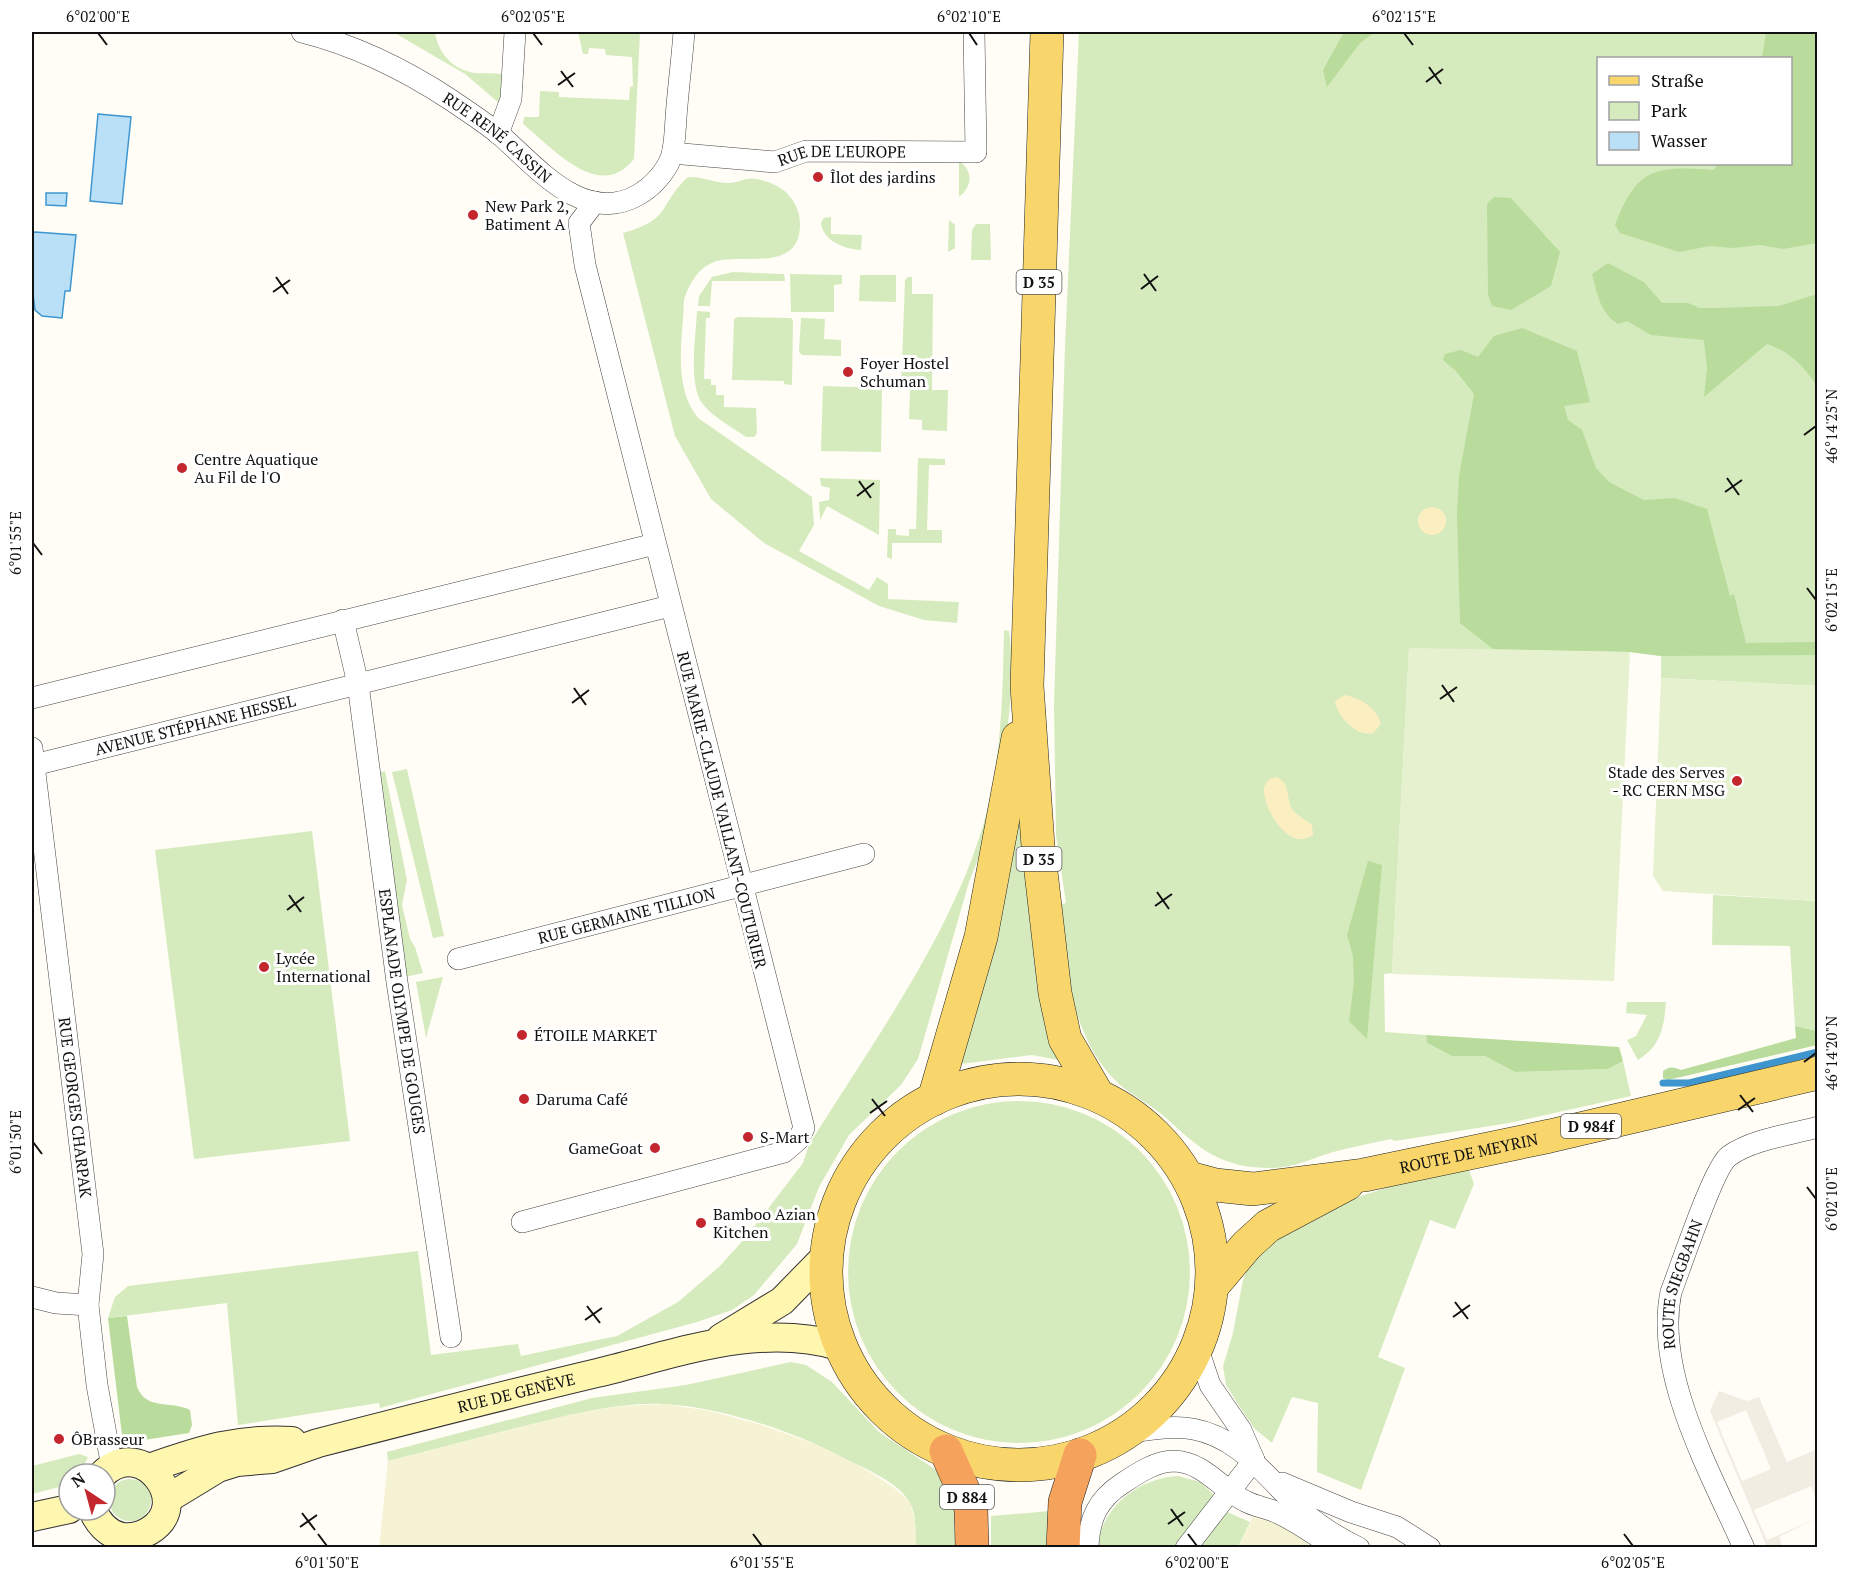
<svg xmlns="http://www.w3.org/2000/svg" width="1849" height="1579" font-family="'PT Serif',serif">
<rect width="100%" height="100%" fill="#fffdf5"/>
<!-- farmland -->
<path fill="#f6f3d4" d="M665,1404L710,1411L762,1425L826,1448L865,1469L893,1487L910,1502L915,1521L916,1547L379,1548L388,1461L576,1413L621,1406Z
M1254,1514L1309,1536L1306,1547L1238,1548Z"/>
<!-- green -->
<path fill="#d5ebbd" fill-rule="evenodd" d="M393,32H435C437,49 449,66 467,71C477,75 490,72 501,74L503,95L499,103L465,74Z
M578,32H640L634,159C599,203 553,148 523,124L524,117H539L540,91L559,92V97L629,100L630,87L633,86L632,57L606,55L605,49L589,48L588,54H583Z
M1079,32H1817V686L1661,678V656L1630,652L1409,649L1392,973L1384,974L1385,1032L1426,1035L1427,1043L1452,1056H1485L1515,1072L1608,1069L1623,1061L1631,1096L1509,1123L1395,1141L1391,1139C1372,1143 1352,1147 1333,1152C1312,1158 1295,1168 1272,1168C1221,1168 1201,1150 1166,1118C1151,1104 1132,1096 1118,1083C1071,1039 1066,965 1055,906L1066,903L1056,835L1054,705L1065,346ZM1598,58H1790V164H1598Z
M959,161C974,171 972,187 959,197Z
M688,177C702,176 715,183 729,183C735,183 741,180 747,179C759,178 772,182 782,189C793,197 800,210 800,224C800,275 740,252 714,262C698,268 689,284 684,300C683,338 672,386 698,418L812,497L814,525L799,551L869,590L877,577L888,584V599L959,602L957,623L924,620L879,606L764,543L711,499L675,436L623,233C673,219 657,206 688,177Z
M831,217V234L862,235L861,250C845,249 822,241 821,222L824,218Z
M949,220L955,225V248L948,252Z
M976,224H990L991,260H971L972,230Z
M733,272L784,274L785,281H712L710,306H698L699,296L712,277Z
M790,274L842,275V284L834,285V312H791Z
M860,275H896V302L859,301Z
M908,277H912V294H933L932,390H948L947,431L922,430V420L909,419L910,390L901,389L905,280Z
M697,311L710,312V318H706L704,379H711V385H716V395H724V407L756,408L757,433L754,437H746C732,427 712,417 702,403C688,383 696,335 697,311Z
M738,317L791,318L793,321L792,385L784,384V381L732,380L734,319Z
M801,318L825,319L824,339L841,340V356L802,355L799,352Z
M823,386L882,388L881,452L821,451Z
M918,458L945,459V465H929L927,530H942V543H892V559L887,557L888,529H896V535L909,536V529H916Z
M820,478L880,480L879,535L827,506L820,520L819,502L829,500L830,488L821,486Z
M1004,630L1009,631L1013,673L1004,764L982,849L969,882L918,1059L901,1085L849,1135L819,1187L797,1244L754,1295L732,1310L697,1322L380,1408L379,1403L238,1425L227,1303L108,1318L115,1297L128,1286L418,1251L431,1355L518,1344L521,1356L617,1336L678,1302L719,1267L747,1236L803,1163L809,1145C878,1033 970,912 994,780C1002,731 1003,680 1004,630Z
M407,769L444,936L433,938L392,772Z
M385,771L407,880L402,905L410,939L415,947L423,973L405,977L379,773Z
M1022,772L1064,1061L1032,1055L961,1064Z
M312,831L350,1141L194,1159L155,850Z
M1713,895L1817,901V1031L1795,1026L1790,946L1712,945Z
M443,977L426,1038L416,982Z
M1627,1002H1666C1664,1027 1661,1046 1638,1060L1627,1040L1636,1036L1647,1015L1626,1013Z
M848 1272a171 171 0 1 1 342 0a171 171 0 1 1-342 0Z
M1468,1167L1474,1184L1455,1229L1430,1220L1378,1357L1405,1368L1361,1490L1317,1472L1318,1403L1292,1397L1272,1443L1255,1429L1243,1412L1226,1385L1223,1366L1233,1333L1243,1280L1256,1248L1346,1201L1407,1181Z
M791,1362L806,1365L832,1382L879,1432L939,1472L954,1490L955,1547H916C915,1533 917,1516 910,1503C898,1481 863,1468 842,1457C793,1431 720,1407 664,1404C614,1402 565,1416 516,1428C474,1439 431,1450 388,1461L387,1452L592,1398L686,1385Z
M79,1454L88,1457L80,1474H69L67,1485L32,1494V1466Z
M1178,1476L1200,1482L1215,1496L1177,1547L1097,1548C1101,1507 1139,1478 1178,1476Z
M109 1500a21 21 0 1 1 42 0a21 21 0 1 1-42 0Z
M1050,1511V1547L991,1548V1516Z
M1225,1511L1250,1522L1238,1547L1197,1548Z"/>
<!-- forest -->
<path fill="#b9dc9c" d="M1344,32H1375L1360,43L1327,87L1323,70Z
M1766,32H1817V243L1783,249L1761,245L1732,248L1710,246L1679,252L1620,233L1615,225C1637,167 1656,166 1714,170L1717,164H1790V58H1762Z
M1494,197L1511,198L1560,252L1551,286L1511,310L1492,306L1488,295L1487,204Z
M1608,263L1644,282L1662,303H1688L1700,308H1716L1779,306L1817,294V386C1802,365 1792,353 1767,344L1704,397L1707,369L1704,340L1651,335L1627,321L1618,324C1600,313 1597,293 1592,274Z
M1522,328L1577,351L1590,402L1564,406L1568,420L1582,430L1596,468L1609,482L1644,500L1675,498L1707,509L1730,596L1734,594L1746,643L1817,642V655L1661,656L1630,652L1493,649L1460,623L1457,513L1459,476L1474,394L1456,371L1443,360L1445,354L1461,350L1478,357L1494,336Z
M1368,861L1382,865L1367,1039L1349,1021L1354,983L1353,956L1347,935Z
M1795,1026L1817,1031V1045L1668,1080L1663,1078V1071C1670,1066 1674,1067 1681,1070L1796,1038Z
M1426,1035L1619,1047L1623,1061L1608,1069L1515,1072L1485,1056H1452L1427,1043Z
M127,1316L137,1387C147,1411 170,1400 190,1410L192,1425L189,1433L131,1442L122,1435L108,1318Z"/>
<!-- sand -->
<path fill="#fbeec1" d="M1418 521a14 14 0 1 1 28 0a14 14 0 1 1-28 0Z
M1345,695C1361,698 1375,707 1381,723L1374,733C1358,738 1337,717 1335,701Z
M1276,777C1292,783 1285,799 1293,810C1298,816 1306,820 1312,825L1313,835C1289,853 1262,808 1264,787L1269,779Z"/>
<!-- pitch -->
<path fill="#e6f2cf" d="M1409,648L1630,652L1614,981L1392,974Z
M1661,678L1817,686V901L1663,891L1653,876Z"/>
<!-- plaza -->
<path fill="#f1ede2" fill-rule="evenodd" d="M1719,1391L1747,1401L1759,1397L1787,1462L1817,1449V1501L1811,1486L1754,1510L1767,1540L1817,1518L1779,1537L1783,1547H1767L1710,1411ZM1746,1410L1771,1469L1742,1481L1717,1422Z"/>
<!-- water -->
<path fill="#b9e0f7" stroke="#3f96cf" stroke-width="1.5" d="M98,114L131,117L122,204L90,201Z
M46,193H67L66,206L46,205Z
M35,232L76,235L70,291H65L62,318L42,316L35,310L32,286V233Z"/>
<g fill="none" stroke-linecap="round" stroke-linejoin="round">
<!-- stream -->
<path stroke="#3f96cf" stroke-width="7" d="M1663,1083H1689L1818,1052"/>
<!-- street casing -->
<g stroke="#444" stroke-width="22">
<g id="street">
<path id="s1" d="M302,32C354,45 407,71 451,100C467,111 484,122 499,134C536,166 583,226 638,195C652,187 665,173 671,158C675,146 675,131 676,118C678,89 682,60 684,32"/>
<path d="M498,134L511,99L515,32"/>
<path id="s2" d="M673,151L683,154L775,162L806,151L976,152L974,32"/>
<path id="s3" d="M343,620L358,684L397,982L451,1337"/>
<path d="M32,698L655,544"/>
<path id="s4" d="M32,748L93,1254L88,1305L97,1385L112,1467"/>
<path id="s5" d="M34,765L670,606"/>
<path id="s6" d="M458,959L864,854"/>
<path d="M522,1222L784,1152L798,1140L804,1128L585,265L579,223L595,202"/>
<path d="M32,1297L56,1303L88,1305"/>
<path d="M1197,1346L1210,1385L1241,1430L1254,1460"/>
<path d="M1124,1433C1146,1430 1171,1425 1193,1429C1243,1438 1269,1482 1305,1513C1320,1527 1341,1539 1359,1548"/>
<path d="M1282,1483L1351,1512L1397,1527L1430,1548"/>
<path d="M1088,1548C1089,1518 1098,1499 1123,1483C1138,1473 1156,1461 1174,1461C1204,1462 1221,1489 1245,1501C1256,1507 1269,1508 1280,1514C1299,1523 1317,1536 1335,1548"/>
<path d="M1186,1548L1254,1460"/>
<path id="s7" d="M1744,1548C1711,1473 1654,1374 1671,1292C1680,1269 1714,1166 1729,1156C1753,1139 1790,1135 1818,1127"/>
</g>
</g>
<!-- secondary casing -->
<g stroke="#333" stroke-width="30">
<g id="secondary">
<path d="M721,1338L782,1301L826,1256"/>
<path d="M149,1468C201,1450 235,1438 292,1441"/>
<path id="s8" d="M167,1499L218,1468L237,1462L272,1459L318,1443C411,1419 504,1395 597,1373C676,1354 758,1322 839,1346"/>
<path d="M93,1510C98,1523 108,1534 122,1537C132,1538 141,1536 149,1531C195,1504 142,1435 103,1474"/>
<path d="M32,1517L69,1509"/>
</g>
</g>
<!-- primary casing -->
<g stroke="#222" stroke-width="34">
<g id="primary">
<path d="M1047,32L1027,686L1038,846L1055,993L1065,1039L1097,1094"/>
<circle cx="1019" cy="1272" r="193"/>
<path d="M934,1099L981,937L1018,738"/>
<path id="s9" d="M1189,1178L1215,1185L1253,1189L1364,1175L1550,1136L1818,1073"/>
<path d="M1214,1284L1247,1245L1268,1226L1347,1184"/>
</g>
</g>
<!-- highway casing -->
<g stroke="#222" stroke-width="34">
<path id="highway" d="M946,1451L971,1508L972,1548
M1063,1548L1065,1502L1080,1455"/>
</g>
<!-- street -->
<use href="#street" stroke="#fff" stroke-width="21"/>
<!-- secondary -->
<use href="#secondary" stroke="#fff6b0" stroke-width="28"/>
<!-- primary -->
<use href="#primary" stroke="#f9d66b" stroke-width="33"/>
<!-- highway -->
<use href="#highway" stroke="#f5a25d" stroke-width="33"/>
</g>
<!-- ticks -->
<path fill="none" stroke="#111" stroke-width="2" d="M98,33L107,45M533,33L542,45M969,33L977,45M1404,33L1413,45M1429,67L1441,84M561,71L573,87M1426,82L1443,69M558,85L575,73M1144,274L1156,291M276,277L288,294M1141,289L1158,276M273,292L290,280M1804,435L1816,426M1727,478L1739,495M859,481L871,498M1725,492L1742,480M857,496L874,483M33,543L42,555M1807,588L1816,600M1442,685L1454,702M574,688L586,705M1440,699L1457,687M572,703L589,690M1157,892L1169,909M289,895L301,912M1155,906L1172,894M287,910L304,897M1804,1062L1816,1053M1740,1095L1753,1112M872,1099L885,1116M1738,1110L1755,1098M870,1113L887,1101M33,1142L42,1154M1807,1187L1816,1199M1455,1302L1468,1319M587,1306L600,1323M1453,1317L1470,1305M585,1320L602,1308M1171,1509L1183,1526M302,1513L315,1530M1168,1524L1185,1512M300,1527L317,1515M318,1534L327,1546M753,1534L762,1546M1188,1534L1197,1546M1624,1534L1633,1546"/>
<!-- markers -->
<g fill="#c4262e" stroke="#fff" stroke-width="2">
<circle cx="818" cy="177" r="6"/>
<circle cx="473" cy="215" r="6"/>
<circle cx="848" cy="372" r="6"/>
<circle cx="182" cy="468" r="6"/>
<circle cx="1737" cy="781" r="6"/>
<circle cx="264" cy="967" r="6"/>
<circle cx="522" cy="1035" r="6"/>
<circle cx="524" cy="1099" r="6"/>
<circle cx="748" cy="1137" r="6"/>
<circle cx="655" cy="1148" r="6"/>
<circle cx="701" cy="1223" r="6"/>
<circle cx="59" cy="1439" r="6"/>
</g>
<g text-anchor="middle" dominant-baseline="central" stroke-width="6" stroke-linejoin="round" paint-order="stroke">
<!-- shield labels -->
<g fill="#fff" stroke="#585858" stroke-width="1.5">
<rect x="1016.5" y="270" width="45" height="24" rx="4.5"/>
<rect x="1016.5" y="847" width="45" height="24" rx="4.5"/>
<rect x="1561" y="1114" width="60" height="24" rx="4.5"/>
<rect x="940" y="1485" width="54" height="24" rx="4.5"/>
</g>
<g font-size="15" font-weight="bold" fill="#111">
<text x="1039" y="282">D 35</text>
<text x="1039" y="859">D 35</text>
<text x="1591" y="1126">D 984f</text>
<text x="967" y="1497">D 884</text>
</g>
<!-- street labels -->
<g font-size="16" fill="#111" stroke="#fff">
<text stroke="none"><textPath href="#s1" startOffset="224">RUE RENÉ CASSIN</textPath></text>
<text stroke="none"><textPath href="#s2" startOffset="171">RUE DE L'EUROPE</textPath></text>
<text stroke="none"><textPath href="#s5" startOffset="166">AVENUE STÉPHANE HESSEL</textPath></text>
<text transform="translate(722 810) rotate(76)">RUE MARIE-CLAUDE VAILLANT-COUTURIER</text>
<text stroke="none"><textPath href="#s6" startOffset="174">RUE GERMAINE TILLION</textPath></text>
<text stroke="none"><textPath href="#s3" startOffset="396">ESPLANADE OLYMPE DE GOUGES</textPath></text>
<text stroke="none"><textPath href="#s4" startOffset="362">RUE GEORGES CHARPAK</textPath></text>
<text stroke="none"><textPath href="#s9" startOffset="284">ROUTE DE MEYRIN</textPath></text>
<text stroke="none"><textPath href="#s7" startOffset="280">ROUTE SIEGBAHN</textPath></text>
<text stroke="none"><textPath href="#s8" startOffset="368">RUE DE GENÈVE</textPath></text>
</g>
<!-- poi labels -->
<g font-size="16" fill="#111" stroke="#fff" text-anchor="start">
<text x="830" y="177">Îlot des jardins</text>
<text x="485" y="206">New Park 2,<tspan x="485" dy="18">Batiment A</tspan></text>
<text x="860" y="363">Foyer Hostel<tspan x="860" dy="18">Schuman</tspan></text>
<text x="194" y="459">Centre Aquatique<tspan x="194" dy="18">Au Fil de l'O</tspan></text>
<text x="1725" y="772" text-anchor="end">Stade des Serves<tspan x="1725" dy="18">- RC CERN MSG</tspan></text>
<text x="276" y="958">Lycée<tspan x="276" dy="18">International</tspan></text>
<text x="534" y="1035">ÉTOILE MARKET</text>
<text x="536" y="1099">Daruma Café</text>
<text x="760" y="1137">S-Mart</text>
<text x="643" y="1148" text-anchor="end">GameGoat</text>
<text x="713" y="1214">Bamboo Azian<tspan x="713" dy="18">Kitchen</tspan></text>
<text x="71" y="1439">ÔBrasseur</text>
</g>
</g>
<!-- border -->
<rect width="1849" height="1579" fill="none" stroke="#ffffff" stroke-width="66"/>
<!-- legend -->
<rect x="1597" y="57" width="195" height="108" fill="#ffffff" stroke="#a0a0a0" stroke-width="1.5"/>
<rect x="1609" y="76" width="30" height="9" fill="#f9d66b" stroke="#a0a0a0" stroke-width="1.5"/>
<text x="1651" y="87" font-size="18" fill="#111111">Straße</text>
<rect x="1609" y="102" width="30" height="18" fill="#d5ebbd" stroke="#a0a0a0" stroke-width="1.5"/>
<text x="1651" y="117" font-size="18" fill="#111111">Park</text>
<rect x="1609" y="132" width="30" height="18" fill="#b9e0f7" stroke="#a0a0a0" stroke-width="1.5"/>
<text x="1651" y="147" font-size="18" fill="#111111">Wasser</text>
<!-- north arrow -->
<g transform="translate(87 1492) rotate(324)"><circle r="28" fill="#ffffff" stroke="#a0a0a0" stroke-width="1.5"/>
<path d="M0-4.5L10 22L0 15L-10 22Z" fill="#c4262e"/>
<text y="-9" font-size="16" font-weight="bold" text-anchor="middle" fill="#111111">N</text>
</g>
<rect x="33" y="33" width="1783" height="1513" fill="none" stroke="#111" stroke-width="2"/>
<g font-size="15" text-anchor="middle" fill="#111">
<text x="98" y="22">6°02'00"E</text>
<text x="533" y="22">6°02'05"E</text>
<text x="969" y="22">6°02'10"E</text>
<text x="1404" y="22">6°02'15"E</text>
<text transform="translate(1832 426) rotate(-90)" y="5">46°14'25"N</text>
<text transform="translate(16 543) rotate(-90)" y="5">6°01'55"E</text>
<text transform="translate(1832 600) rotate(-90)" y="5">6°02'15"E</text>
<text transform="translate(1832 1053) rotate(-90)" y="5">46°14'20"N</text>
<text transform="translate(16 1142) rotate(-90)" y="5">6°01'50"E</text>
<text transform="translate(1832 1199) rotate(-90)" y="5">6°02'10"E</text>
<text x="327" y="1568">6°01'50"E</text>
<text x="762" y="1568">6°01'55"E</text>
<text x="1197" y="1568">6°02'00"E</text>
<text x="1633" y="1568">6°02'05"E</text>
</g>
</svg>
